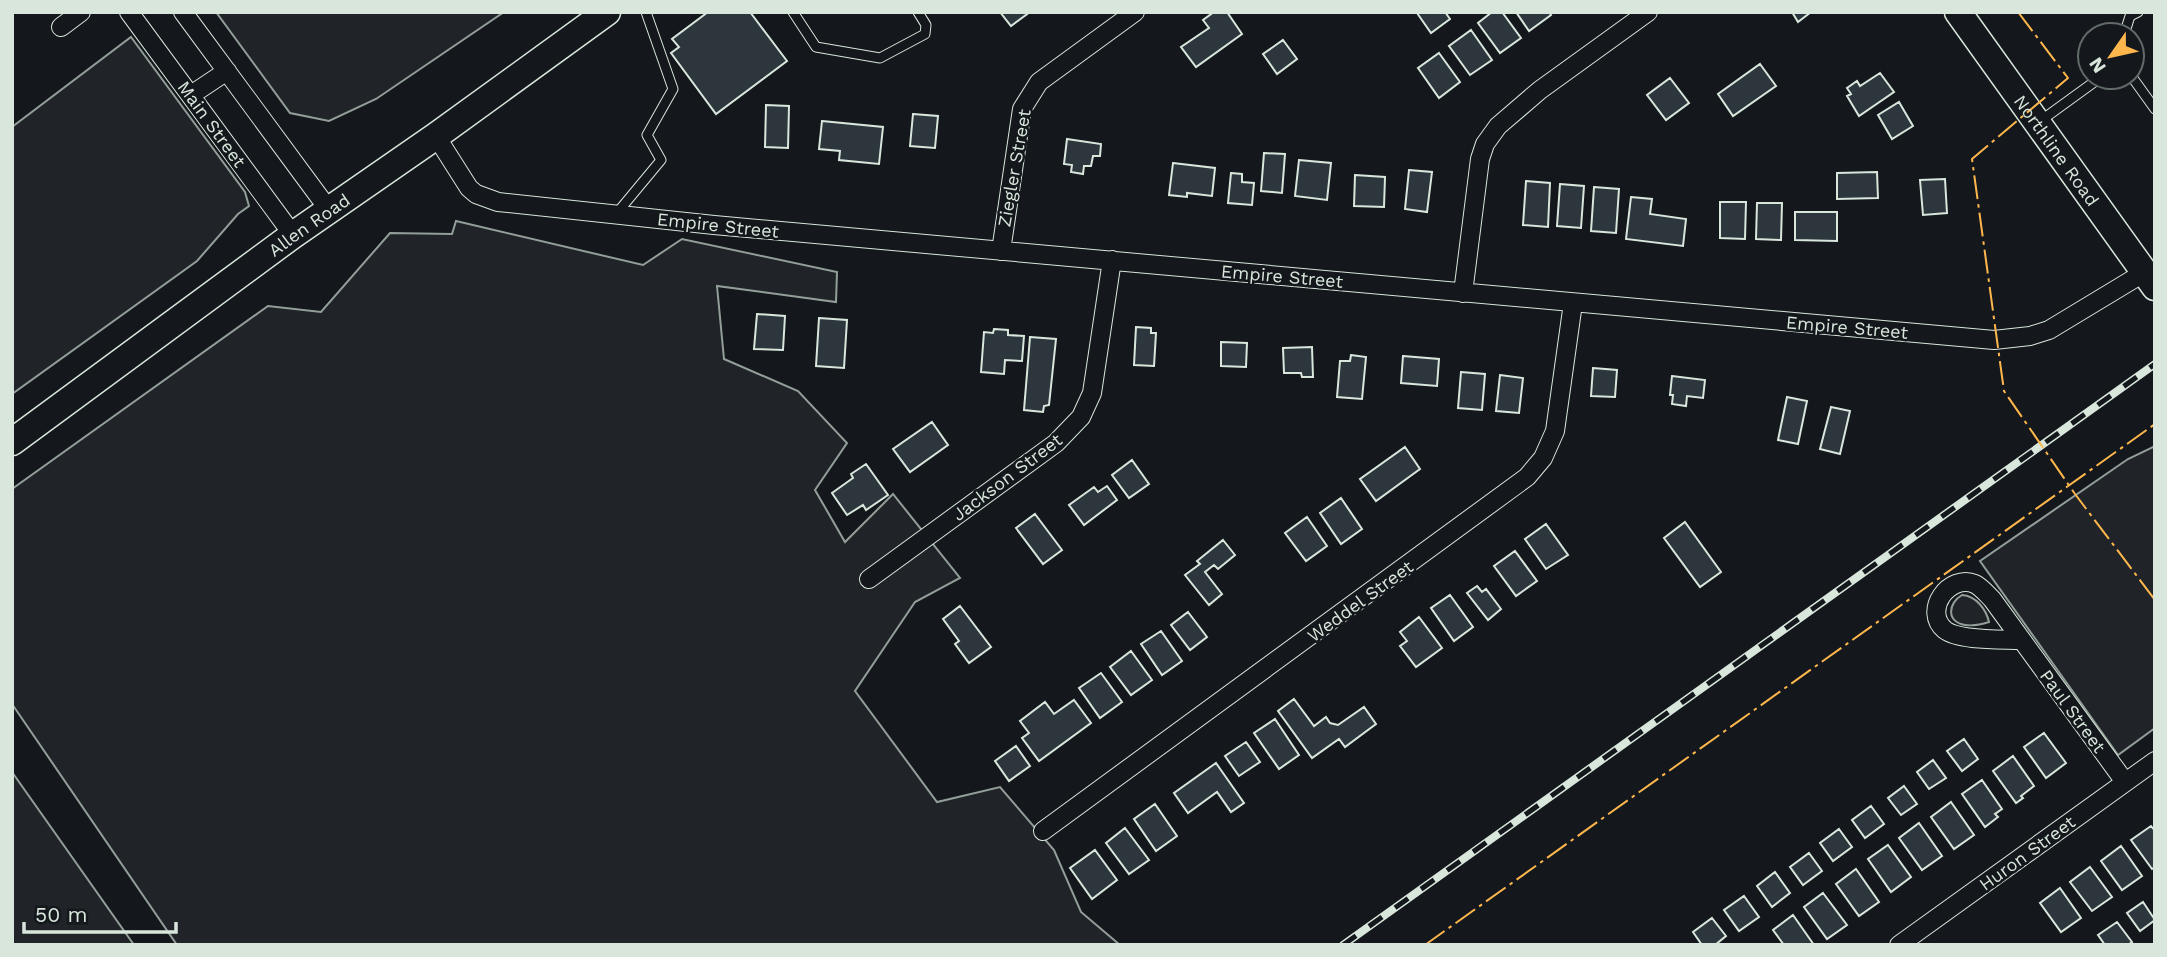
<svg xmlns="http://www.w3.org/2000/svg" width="2167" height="957" font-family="'Work Sans',sans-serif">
<rect width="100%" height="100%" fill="#14181c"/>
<!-- green -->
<path fill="#202428" stroke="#939e99" stroke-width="2" d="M216,12H504L376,99L329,121L290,113Z
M131,37L245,192L249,206L238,214L197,261L12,394V127Z
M456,221L643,265L682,239L837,272L836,302L717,286L724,359L798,391L847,443L815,490L845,542L893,494L960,578L915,602L855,691L937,802L1000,787L1054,850L1081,912L1120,945H177L12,704V489L268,306L321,312L390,233L452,234Z
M2155,446V728L2118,755L1980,561L2128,459Z
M1962,595C1976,596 1986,609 1989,622C1983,624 1972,626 1965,625C1946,622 1948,603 1962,595Z
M12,772L134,945H12Z"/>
<!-- building -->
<path fill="#2c363c" stroke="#d8e6dc" stroke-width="2" d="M708,12H750L787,61L716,114L671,53L679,47L672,39Z
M1000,12H1030L1011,26Z
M1214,12H1227L1242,34L1196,67L1181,47L1209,28L1203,20Z
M1419,12H1445L1450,19L1431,33L1417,13Z
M1492,12H1502L1521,38L1500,53L1478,23Z
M1516,12H1549L1551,15L1529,31Z
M1792,12H1811L1798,22Z
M1471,30L1492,60L1470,75L1449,46Z
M1283,40L1297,59L1277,74L1263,54Z
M1439,53L1460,82L1439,98L1418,68Z
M1760,64L1776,86L1733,116L1718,94Z
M1880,73L1894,92L1859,116L1847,96L1851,94L1847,88L1857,81L1860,86Z
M1670,78L1689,103L1666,120L1647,95Z
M1899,102L1913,126L1892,139L1878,115Z
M766,105L789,106L788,148L765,147Z
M913,114L938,116L935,148L910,146Z
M822,121L883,127L879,164L839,160L840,151L819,149Z
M1067,139L1101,144L1100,156H1093L1091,166H1084L1083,174L1071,172L1072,165L1064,164Z
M1264,153L1285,154L1282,193L1261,191Z
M1299,160L1331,163L1327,200L1295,196Z
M1173,163L1215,168L1212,196L1187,193V197L1169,195Z
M1409,170L1432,172L1427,212L1405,209Z
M1877,172L1878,198L1837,199V173Z
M1231,173L1242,174V182L1254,183L1252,205L1228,203Z
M1355,175L1385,177L1384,207L1354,206Z
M1945,179L1947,213L1923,215L1920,180Z
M1526,181L1550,183L1548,227L1523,225Z
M1560,184L1584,186L1581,228L1557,226Z
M1594,187L1619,189L1616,233L1591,231Z
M1631,197L1652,199L1650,214L1686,219L1683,246L1626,239Z
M1720,202H1746L1745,239L1720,238Z
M1757,203H1782L1781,240L1756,239Z
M1795,212H1837V241L1795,240Z
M757,314L785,316L783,350L754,349Z
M819,318L847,320L844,368L816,366Z
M1136,327L1151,328V333H1156L1154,366L1134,365Z
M994,329L1008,330V335L1024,336L1022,361L1005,360L1004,374L981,372L984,332L993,333Z
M1030,337L1056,339L1049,405L1044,406L1043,412L1024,410Z
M1221,342L1247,343L1246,367L1221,366Z
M1312,347L1313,377H1302L1301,373H1284L1283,348Z
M1351,355L1366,357L1362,399L1337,397L1340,361H1350Z
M1403,356L1439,359L1437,386L1401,383Z
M1593,368L1617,370L1615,397L1591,396Z
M1461,372L1485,374L1482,410L1458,408Z
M1500,375L1523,378L1519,413L1496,411Z
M1672,376L1705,380L1703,398L1687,396L1686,406L1672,404L1673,395H1670Z
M1787,397L1807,401L1798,444L1778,440Z
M1831,407L1850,411L1840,454L1820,449Z
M932,422L948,445L910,472L893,449Z
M1405,447L1420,469L1376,501L1360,479Z
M1132,460L1149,484L1129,498L1112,475Z
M866,464L888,495L866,510L863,505L847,515L832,493L853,478L851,474Z
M1107,486L1117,500L1084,525L1069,505L1094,487L1098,492Z
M1341,498L1362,529L1341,544L1320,513Z
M1035,514L1062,550L1043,564L1016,528Z
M1307,517L1327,546L1306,561L1285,533Z
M1685,522L1721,572L1700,587L1664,538Z
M1546,524L1568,555L1546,569L1525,539Z
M1223,540L1235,555L1218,569L1214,565L1205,572L1222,594L1209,605L1185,575L1200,564L1197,561Z
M1515,551L1537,581L1516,596L1494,566Z
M1477,586L1482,592L1486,589L1501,609L1488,620L1467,593Z
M1450,595L1473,627L1454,641L1431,608Z
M960,606L991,647L969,663L955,644L959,641L943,619Z
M1188,612L1207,637L1190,650L1171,625Z
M1419,617L1442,648L1416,667L1400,646L1407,641L1400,632Z
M1161,631L1182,661L1162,675L1141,644Z
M1131,651L1152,680L1131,695L1110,667Z
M1101,673L1122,702L1100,718L1079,688Z
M1294,699L1314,726L1326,717L1330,723L1338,725L1364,707L1376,724L1345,747L1339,739L1312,758L1278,711Z
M1074,700L1091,723L1039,761L1022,738L1029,733L1020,721L1045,702L1054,714Z
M1275,719L1299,755L1279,769L1254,733Z
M2044,733L2066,763L2046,778L2024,747Z
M1964,739L1978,759L1962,771L1947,751Z
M1246,742L1260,762L1239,776L1225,756Z
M1016,746L1030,766L1009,781L995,761Z
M2013,756L2034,786L2021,796L2023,798L2016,803L1993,771Z
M1933,760L1946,778L1929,789L1917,772Z
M1216,763L1244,803L1231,812L1217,792L1188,813L1174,793Z
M1982,780L2002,809L1995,814L1998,817L1985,827L1962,794Z
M1904,786L1917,804L1901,815L1888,798Z
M1951,802L1974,835L1954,849L1931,817Z
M1155,804L1177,836L1156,851L1134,819Z
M1871,806L1884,824L1865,838L1852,820Z
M1919,823L1942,856L1922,870L1899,838Z
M2151,826L2155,831V867L2152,869L2131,840Z
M1125,828L1149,860L1129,874L1106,843Z
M1839,829L1852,847L1833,861L1820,843Z
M1888,845L1911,877L1891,892L1868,859Z
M2121,846L2142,876L2122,890L2101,861Z
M1095,850L1117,880L1092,899L1070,868Z
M1809,853L1822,871L1803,885L1790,867Z
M2090,867L2112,897L2092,911L2070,882Z
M1856,869L1879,902L1859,916L1836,884Z
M1775,872L1790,893L1772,907L1757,886Z
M2060,888L2081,918L2061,932L2040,903Z
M1823,893L1847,925L1827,939L1804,907Z
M1744,896L1759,917L1739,931L1724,910Z
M2143,902L2155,920L2140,931L2127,913Z
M1793,915L1814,945H1784L1773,930Z
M1712,918L1726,936L1715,945H1702L1693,932Z
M2117,922L2132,942L2128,945H2105L2098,935Z"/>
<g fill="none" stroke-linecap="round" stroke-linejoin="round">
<!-- service casing -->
<g stroke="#d8e6dc" stroke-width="11">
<path id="service" d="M793,12L816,47L880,58L925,34L926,25L918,12
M2124,35L2130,16L2138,12
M2132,77L2155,109
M2039,122L2101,77
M617,213L661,160L647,135L673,89L646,12"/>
</g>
<!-- minor casing -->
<g stroke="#d8e6dc" stroke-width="20">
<path id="minor" d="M129,12L293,235
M183,12L329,210
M61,27L81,12
M191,95L227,71
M436,136L469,188L476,194L498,202L714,225L1994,340L2030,336L2049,330L2145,272
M1001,251L1022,109L1039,82L1135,12
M1463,293L1480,159L1485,144L1498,126L1540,90L1648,12
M869,579L1056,443L1081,417L1092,393L1112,260
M2021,640C2003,639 1959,641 1945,630C1922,611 1949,573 1975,584C1981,587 1987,594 1992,599L2125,782
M1043,831L1527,477L1543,458L1555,431L1573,303
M1899,945L2155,761"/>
</g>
<!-- secondary casing -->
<g stroke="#d8e6dc" stroke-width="29">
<g id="secondary">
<path id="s1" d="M1958,12L2155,287"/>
<path id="s2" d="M12,442L293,235L436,136L607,12"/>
</g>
</g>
<!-- service -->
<use href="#service" stroke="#14181c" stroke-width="9"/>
<!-- minor -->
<use href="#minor" stroke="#14181c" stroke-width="18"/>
<!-- secondary -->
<use href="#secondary" stroke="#14181c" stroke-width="26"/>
<!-- rail casing -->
<g stroke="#d8e6dc" stroke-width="8">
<path id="rail" d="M1343,945L2155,364"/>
</g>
<!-- rail -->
<use href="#rail" stroke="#14181c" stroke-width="5" stroke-dasharray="16" stroke-linecap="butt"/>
<!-- power -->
<path stroke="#ffb74d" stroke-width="2" stroke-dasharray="24 5 3.5 5" stroke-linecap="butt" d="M2018,12L2068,78L1972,159L2004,391L2075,494L2155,600
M1425,945L2155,424"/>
</g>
<g text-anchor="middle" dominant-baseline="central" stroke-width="5" stroke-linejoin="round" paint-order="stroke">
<!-- street labels -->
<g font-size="18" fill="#d8e6dc" stroke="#14181c">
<text transform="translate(212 124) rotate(54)">Main Street</text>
<text stroke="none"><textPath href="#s1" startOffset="170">Northline Road</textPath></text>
<text transform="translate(1014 168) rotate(-80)">Ziegler Street</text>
<text stroke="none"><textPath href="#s2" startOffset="368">Allen Road</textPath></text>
<text transform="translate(718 225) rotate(6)">Empire Street</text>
<text transform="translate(1282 276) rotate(5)">Empire Street</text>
<text transform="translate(1847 327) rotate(5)">Empire Street</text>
<text transform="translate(1007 477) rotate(-37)">Jackson Street</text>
<text transform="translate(1360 601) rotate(-36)">Weddel Street</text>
<text transform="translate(2073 711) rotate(54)">Paul Street</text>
<text transform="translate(2027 853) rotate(-36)">Huron Street</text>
</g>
</g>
<!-- border -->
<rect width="2167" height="957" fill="none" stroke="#d8e6dc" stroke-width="28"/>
<!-- north arrow -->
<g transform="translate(2111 56) rotate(236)"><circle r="33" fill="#14181c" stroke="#626a69" stroke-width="2"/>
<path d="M0-5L12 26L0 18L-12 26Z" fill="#ffb74d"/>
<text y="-10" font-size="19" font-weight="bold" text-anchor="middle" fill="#d8e6dc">N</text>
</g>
<!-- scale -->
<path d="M24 922v10h152v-10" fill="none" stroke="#d8e6dc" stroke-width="3.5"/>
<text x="35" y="922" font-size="21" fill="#d8e6dc" stroke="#14181c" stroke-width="5" paint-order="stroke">50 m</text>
</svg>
